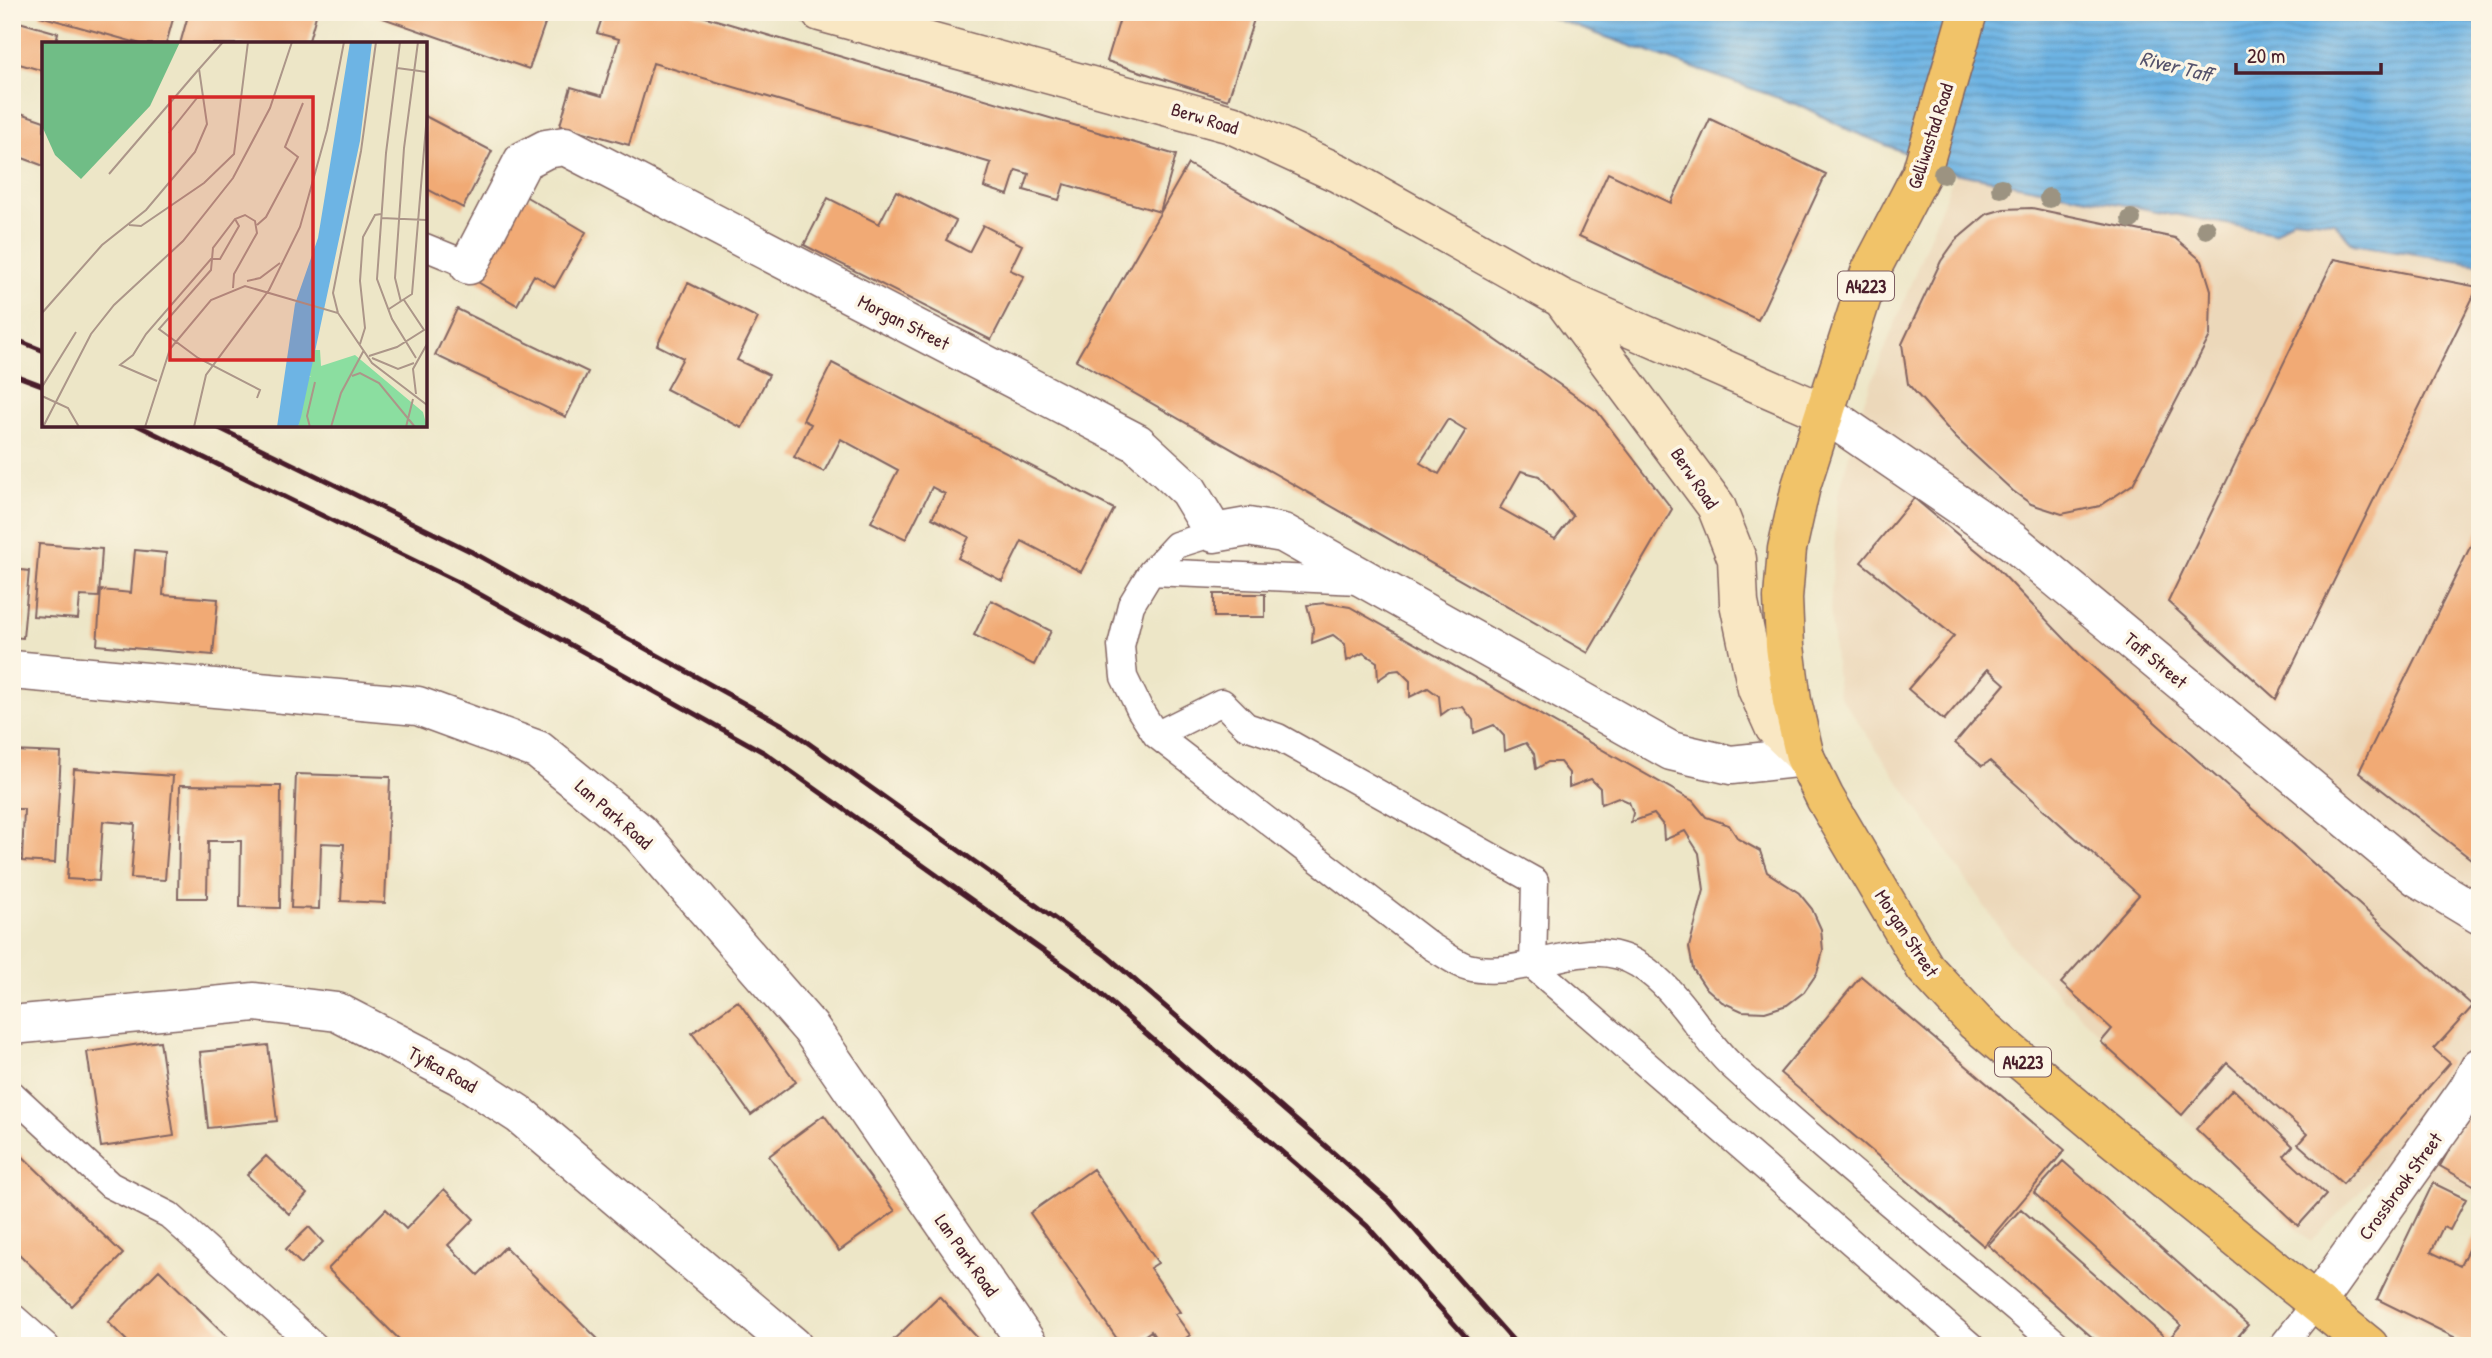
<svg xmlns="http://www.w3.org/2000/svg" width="2492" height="1358" font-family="'Patrick Hand',sans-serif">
<defs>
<pattern id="water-rules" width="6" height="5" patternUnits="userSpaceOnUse" patternTransform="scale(1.75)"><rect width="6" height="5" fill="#6db4e4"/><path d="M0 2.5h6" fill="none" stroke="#5c92b9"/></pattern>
</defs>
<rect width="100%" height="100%" fill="#fcf5e5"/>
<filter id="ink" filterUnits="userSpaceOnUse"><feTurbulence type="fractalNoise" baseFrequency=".0143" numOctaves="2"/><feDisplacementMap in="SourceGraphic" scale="14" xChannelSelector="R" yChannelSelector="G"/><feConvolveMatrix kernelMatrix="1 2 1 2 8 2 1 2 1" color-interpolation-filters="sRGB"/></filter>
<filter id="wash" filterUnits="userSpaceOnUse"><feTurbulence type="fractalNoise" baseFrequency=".00686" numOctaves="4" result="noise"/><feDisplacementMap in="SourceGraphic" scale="28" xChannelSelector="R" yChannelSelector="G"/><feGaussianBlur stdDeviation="1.57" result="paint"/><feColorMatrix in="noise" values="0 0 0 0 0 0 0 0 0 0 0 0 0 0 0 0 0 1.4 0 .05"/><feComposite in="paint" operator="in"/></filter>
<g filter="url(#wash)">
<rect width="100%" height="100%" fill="#ede6c7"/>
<!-- built -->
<path fill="#ecd8ba" d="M1955,173L2274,233L2294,218L2334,222L2353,244L2480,264V1197L2385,1165L2311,1242L2016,952L1838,693L1830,609L1838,494L1864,401Z"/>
<!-- water -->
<path fill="url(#water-rules)" stroke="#5c6a88" stroke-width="2" d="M1535,12H2424L2480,24V264L2353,244L2334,222L2294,218L2274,233L1955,173L1849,130L1804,107Z"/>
<g id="blocks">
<!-- building -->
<path fill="#f1aa75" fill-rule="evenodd" d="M41,12H175L166,44H141L40,16Z
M189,12H317L308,44H180Z
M375,12H549L529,69L374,15Z
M604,12H689L1176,155L1160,212L1064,184L1059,200L1024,190L1029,174L1016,170L1008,195L984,187L991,163L653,63L629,145L560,125L571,87L602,96L603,92L619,39L597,33Z
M1122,12L1256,13L1228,100L1107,61Z
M12,20L58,33L55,44H44V71L12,62Z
M12,110L44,121V166L12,154Z
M425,116L492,151L463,208L425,188Z
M1710,119L1826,174L1758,320L1579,236L1608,173L1671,203Z
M1188,164L1466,319L1597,411L1672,509L1588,653L1076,360ZM1448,419L1466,430L1439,474L1420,463ZM1521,471L1539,476L1573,516L1555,539L1500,508Z
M896,191L956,221L946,240L969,252L983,225L1022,245L1010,270L1024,276L991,340L804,245L828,198L879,224Z
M525,196L586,232L555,287L534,275L517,305L476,281Z
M2032,208L2175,238L2202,261L2211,290L2210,336L2133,484L2100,506L2062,514L2031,504L2013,491L1956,438L1908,384L1902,344L1941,261L1956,240L1987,214L2004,209Z
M2334,259L2478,287L2276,699L2168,602Z
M688,283L758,318L737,360L769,375L742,428L666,389L683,358L657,345Z
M457,309L588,372L566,417L435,355Z
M832,363L1114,509L1081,572L1022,541L1002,581L958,558L969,537L932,518L945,494L932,487L906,539L871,522L898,470L841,439L824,472L794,457L811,424L803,420Z
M1914,498L1994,565L2082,657L2473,1006L2434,1049L2450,1063L2343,1184L2298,1144L2307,1134L2227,1063L2182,1115L2101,1042L2112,1029L2061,983L2139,895L1990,761L1982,766L1955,743L2005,684L1988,669L1944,720L1908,689L1954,636L1861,562Z
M2480,527V866L2359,772Z
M39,544L102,549L99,597L80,596L78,619L33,616Z
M135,550L166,553L163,595L218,599L213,655L97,645L101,590L131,593Z
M12,569L29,571L23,638L12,637Z
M1214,594H1265V617H1214Z
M991,600L1051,631L1034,665L974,635Z
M1325,603L1350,607L1693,801L1706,817L1729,825L1738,839L1760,851L1767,872L1799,893L1812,909L1821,929L1823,951L1817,973L1804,992L1787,1005L1765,1012L1742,1011L1722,1002L1705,987L1693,969L1689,947L1704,890L1699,853L1685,831L1664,840L1663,825L1654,814L1631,822L1633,813L1629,802L1618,797L1601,804L1600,788L1591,779L1569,787V773L1560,762H1548L1536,769L1534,754L1526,743L1505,751L1504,736L1494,725L1474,733L1473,720L1463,707L1451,708L1441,715L1439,696L1428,688L1410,697V681L1399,670L1391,671L1378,680L1377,662L1363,653L1347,661L1345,644L1333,635L1312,643L1313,628L1307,605Z
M12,751L61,753L55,863L22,861L24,809H12Z
M74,769L173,776L165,880L131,878L135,824L103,821L99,881L67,879Z
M296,774L390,777L385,903L341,901L344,844L321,843L319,909L291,908Z
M180,785L281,786L280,908L240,907L241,841H208L207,898H178Z
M1861,976L2065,1150L1984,1246L1780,1073Z
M738,1001L796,1082L751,1115L692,1033Z
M160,1041L174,1136L101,1147L87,1052Z
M268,1045L277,1121L208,1128L200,1052Z
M2233,1089L2293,1146L2284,1156L2326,1195L2298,1226L2196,1129Z
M2476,1102L2480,1103V1182L2477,1187L2440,1166Z
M824,1115L895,1211L839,1251L769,1156Z
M12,1146L123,1254L72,1306L12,1247Z
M266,1156L307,1194L289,1214L247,1175Z
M2063,1161L2248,1325L2230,1346H2102L1988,1245L2021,1209L2168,1340L2181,1325L2034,1193Z
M1093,1169L1158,1263L1150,1268L1180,1312L1175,1314L1190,1335L1175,1346H1161L1151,1331L1130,1346H1122L1030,1213Z
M2433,1183L2466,1199L2450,1230L2443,1227L2431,1252L2460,1266L2480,1225V1346H2472L2377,1299Z
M444,1189L474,1219L448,1245L478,1275L505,1247L605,1346H406L328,1269L386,1209L406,1229Z
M309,1227L323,1242L301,1264L286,1249Z
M159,1270L237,1346H132L108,1322Z
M939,1296L985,1346H887Z"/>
</g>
</g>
<g filter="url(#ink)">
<use href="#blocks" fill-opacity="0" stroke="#836562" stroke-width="2"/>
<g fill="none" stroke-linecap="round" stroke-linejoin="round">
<!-- service casing -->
<g stroke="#836562" stroke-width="29">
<path id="service" d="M425,247L469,265
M1214,533L1176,545L1151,572L1131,605L1121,646L1124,677L1140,710L1156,735L1432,947C1443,953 1456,964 1468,967C1525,982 1586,930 1639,965C1679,990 1699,1035 1732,1066C1838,1163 1950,1253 2059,1346
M1151,572L1360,581
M1156,735L1222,702L1246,726L1278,737L1535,881L1533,966
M1533,966L1971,1346
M12,1094L110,1185L169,1215L315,1346
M12,1316L46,1346
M2282,1346L2317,1302"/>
</g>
<!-- minor casing -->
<g stroke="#836562" stroke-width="41">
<path id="minor" d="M469,265L523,161L546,149L565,146L1137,443L1188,490L1214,533L1248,527L1283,533L1671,751L1731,765L1805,757
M1825,413L2012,541L2417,877L2480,915
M12,670L418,706L538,750L639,832L811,1029L1029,1346
M12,1025L255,1002L337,1012L460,1076L520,1115L793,1346
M2317,1302L2467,1091L2480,1067"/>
</g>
<!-- secondary casing -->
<g stroke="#836562" stroke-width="41">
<path id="secondary" d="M820,12L1231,124L1338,173L1561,298L1825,413
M1563,300L1716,506L1737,559L1739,603L1757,689L1774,727L1805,757"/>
</g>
<!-- primary casing -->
<g stroke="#836562" stroke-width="41">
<path id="primary" d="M1968,12L1921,174L1870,272L1801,486L1787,549L1783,598L1785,646L1792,701L1805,757L1825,798L1925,968L1975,1022L2109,1135L2369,1346"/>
</g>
<!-- service -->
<use href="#service" stroke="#fff" stroke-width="26"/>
<!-- minor -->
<use href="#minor" stroke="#fff" stroke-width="38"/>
<!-- secondary -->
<use href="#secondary" stroke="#f9e7c3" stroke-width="38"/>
<!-- primary -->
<use href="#primary" stroke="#f1c369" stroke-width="38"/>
<!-- rail -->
<path stroke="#4a1f2b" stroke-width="5" d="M12,338L44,351
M12,374L44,386
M137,425L456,581L765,753L1087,982L1367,1226L1474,1346
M213,425L472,552L783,725L1107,956L1390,1202L1518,1346"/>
</g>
<!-- trees -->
<g fill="#9c9381">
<circle cx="1943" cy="174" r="10"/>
<circle cx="2001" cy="188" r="10"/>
<circle cx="2049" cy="198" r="10"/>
<circle cx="2131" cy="219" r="10"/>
<circle cx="2206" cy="229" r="10"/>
</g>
</g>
<g text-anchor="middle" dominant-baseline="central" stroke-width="7" stroke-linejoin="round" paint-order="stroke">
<!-- shield labels -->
<g fill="#fcf5e5" stroke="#7f5f63" stroke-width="2">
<rect x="1838" y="271.5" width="56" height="29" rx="5"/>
<rect x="1995" y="1047.5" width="56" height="29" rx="5"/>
</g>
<g font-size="18" font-weight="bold" fill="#4a1f2b">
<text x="1866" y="286">A4223</text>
<text x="2023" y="1062">A4223</text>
</g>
<!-- street labels -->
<g font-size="19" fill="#4a1f2b" stroke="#fcf5e5">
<text transform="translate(1205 118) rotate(17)">Berw Road</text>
<text transform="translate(1930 136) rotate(-72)">Gelliwastad Road</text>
<text transform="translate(904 322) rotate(27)">Morgan Street</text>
<text transform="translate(1695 478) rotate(56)">Berw Road</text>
<text transform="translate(2156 660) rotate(40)">Taff Street</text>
<text transform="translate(614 814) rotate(41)">Lan Park Road</text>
<text transform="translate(1907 933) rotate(57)">Morgan Street</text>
<text transform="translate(443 1069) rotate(29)">Tyfica Road</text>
<text transform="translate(2400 1186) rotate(-54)">Crossbrook Street</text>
<text transform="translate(967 1255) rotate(55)">Lan Park Road</text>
</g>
<!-- water labels -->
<g font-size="21" font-style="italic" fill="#56536c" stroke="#fcf5e5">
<text transform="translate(2176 66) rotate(14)">River Taff</text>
</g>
</g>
<!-- overview -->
<g transform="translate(42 42)">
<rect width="385" height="385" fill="#ede6c7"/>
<path d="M0,0H138L108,64L39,137L13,113L0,84Z" fill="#70bd86"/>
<path d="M270,308H278L279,324L313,313L381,370L385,385H256L265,334L269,335L265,331Z" fill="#8bdea0"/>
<path d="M308,0H330L318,99L259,375L256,385H235L253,262L276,196Z" fill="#6db4e4"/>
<path fill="none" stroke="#ac9689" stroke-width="2" d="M358,0L344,111L335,237L350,277L374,316M355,26L385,30M127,91L155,56L163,55M67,132L157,27M339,176L385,178M87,183L99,184L162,141L192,112L206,0M215,183L224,175L256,115L243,105L261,61M205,239L218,236L238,221M191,246L192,232L215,191L213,179L203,173L193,177L171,206L169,228L117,287L156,316L218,348L215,356M227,248L258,185L285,88L302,0M359,260L353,236L362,106L376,0M347,267L370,252L385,72M0,271L60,203L104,168L153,110L165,82L157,27L181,0M296,271L291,251L319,109L334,0M318,302L323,286L318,239L321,195L333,173L339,172M327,314L355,305L382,288L362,258M330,316L356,327L372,321M310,334L318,331L337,341L373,385M115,339L78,323L91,313L104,292L169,217H178L197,184L193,177M0,345L34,290M374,352L371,327L385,302M0,354L26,366L37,385M1,385L49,292L72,263L141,199L191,136L228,66L250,0M103,385L128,307L169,258L203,244L296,271L330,321L385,363M152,385L164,333L227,248M268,385L265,374L273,340M289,385L299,351L322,308M364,385L371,357"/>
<path fill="#d62828" fill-opacity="0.15" stroke="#d62828" stroke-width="3.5" d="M128,55H271V318H128Z"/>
<rect width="385" height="385" fill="none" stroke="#4a1f2b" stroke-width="3.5"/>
</g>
<!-- margin -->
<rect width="2492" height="1358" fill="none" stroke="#fcf5e5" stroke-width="42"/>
<!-- scale -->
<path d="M2236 63v10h145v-10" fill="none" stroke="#4a1f2b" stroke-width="3.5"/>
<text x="2247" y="63" font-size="21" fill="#4a1f2b" stroke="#fcf5e5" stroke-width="5" paint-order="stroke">20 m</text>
</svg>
